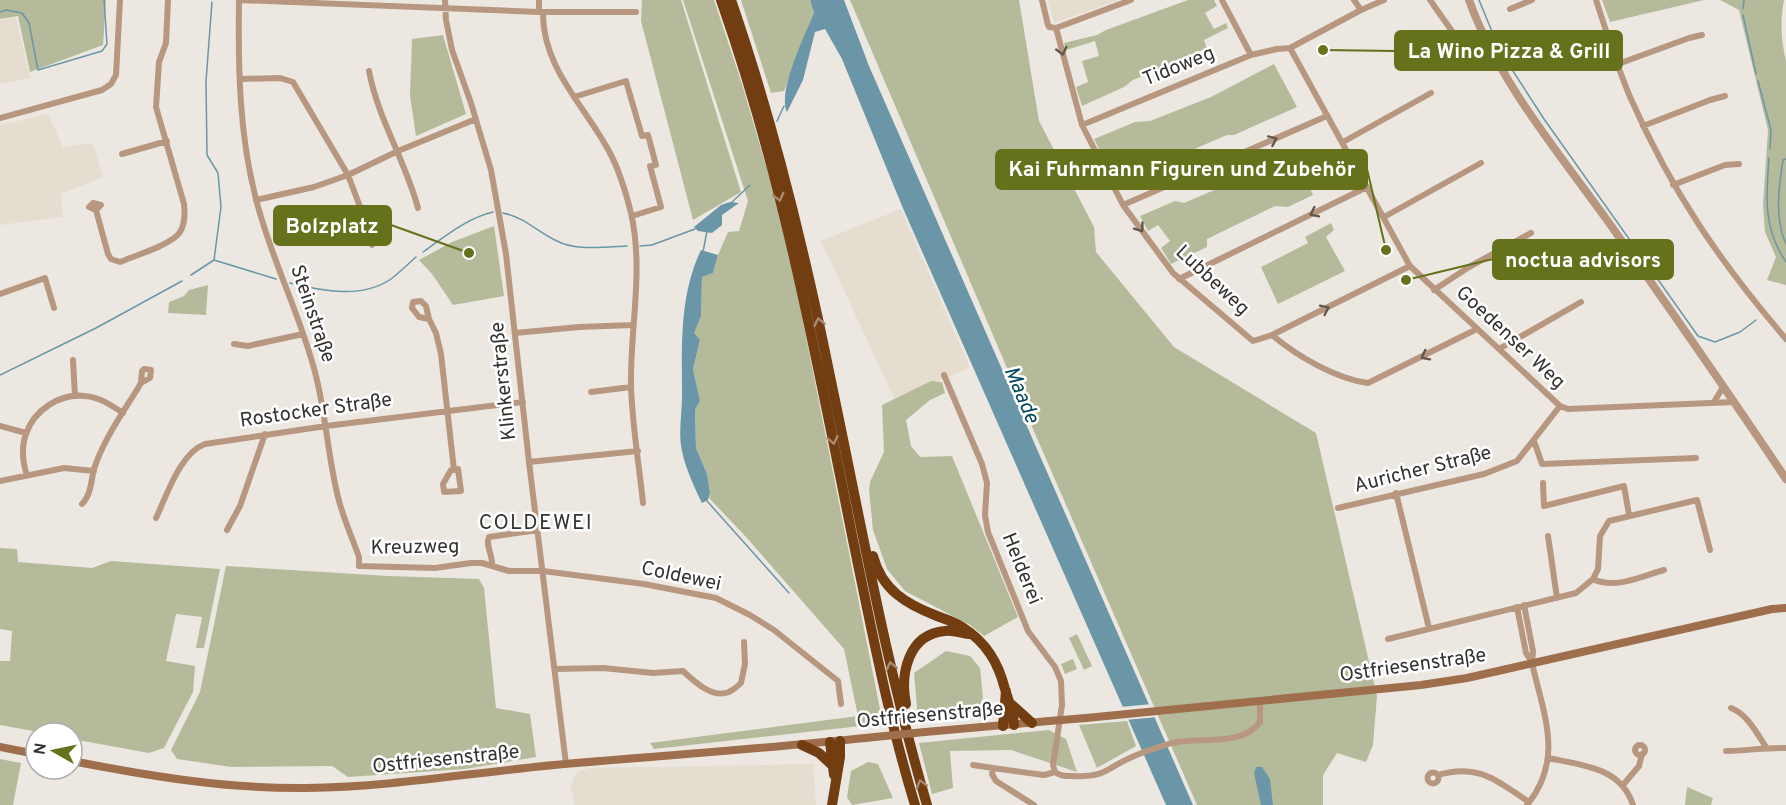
<svg xmlns="http://www.w3.org/2000/svg" width="1786" height="805" font-family="Overpass,sans-serif">
<rect width="100%" height="100%" fill="#ece8e1"/>
<!-- built -->
<path fill="#e5ddcf" d="M1048,0H1119L1054,23Z
M16,17L30,78L0,84V20Z
M48,114L63,147L93,143L103,177L61,194L63,217L0,225V125Z
M901,209L970,368L894,398L821,241Z
M813,764L816,805H574L571,786L574,776L579,771L589,768Z"/>
<!-- green -->
<path fill="#b5bb9a" d="M0,0H106L103,45L30,72L18,16L0,19Z
M642,0H681L741,192L693,220L641,21Z
M683,0H714L742,84L785,231L882,719L879,724L654,749L650,743L858,716L844,649L747,538L709,498L710,492L707,474L696,448L695,410L700,401L693,369L700,340L693,334L701,316L702,277L713,273L718,255L728,232L739,231L748,201Z
M741,0H810L814,13L784,91L771,93Z
M850,0H1019L1039,121L1094,227L1096,252L1174,347L1316,433L1377,696L1373,745L1366,762L1337,753L1323,775V805H1197L1036,436Z
M1188,0H1214L1217,6L1205,13L1214,29L1226,23L1228,28L1204,40L1207,48L1133,80L1124,87L1082,106L1076,87L1088,82L1082,61L1099,56L1095,41L1066,50L1064,43L1097,35L1106,30Z
M1602,0H1704L1610,22Z
M1720,0H1784C1780,21 1781,40 1786,61V285L1767,280L1776,257L1765,232L1763,205L1768,130L1739,10Z
M443,35L466,114L416,136L410,96L412,39Z
M1274,64L1297,107L1234,135H1227L1169,160V165L1128,183L1116,184L1110,172L1122,166L1114,149L1102,155L1094,139L1135,122L1150,121L1211,97Z
M1293,151L1313,195L1288,207L1275,206L1207,239V247L1171,264L1161,248L1170,241L1158,225L1148,231L1140,216L1175,201L1184,203L1247,176L1254,166Z
M1331,223L1334,230L1326,237L1345,271L1278,304L1261,267L1308,243L1305,237Z
M494,226L504,296L453,305L432,274L419,260L452,242Z
M208,285L206,315L168,313L169,302L184,296L189,290Z
M931,381L942,382L945,393L930,400L906,420L911,446L920,457L952,456L1018,617L984,636L970,625L905,591L887,569L873,530L869,490L870,482L884,452L882,405Z
M0,548L17,549L18,562L92,568L111,561L220,569L204,648H196L202,617L176,614L166,661L195,666L193,692L164,748L149,753L72,739V733H44L0,725V661H10L12,631L0,629Z
M226,566L388,576L479,579L484,588L496,708L530,714L536,757L465,769L348,777L332,766L231,767L177,759L171,750L200,692Z
M1077,634L1092,666L1084,670L1069,638Z
M946,651L970,656L980,668L983,697L977,714L918,720L914,673Z
M1073,659L1077,669L1065,674L1061,664Z
M1127,721L1136,746L1097,768L1079,725Z
M1049,730L1066,739L1077,772L1011,750L950,751L953,788L932,794L919,743Z
M0,759L21,763L13,805H0Z
M868,762L878,764L893,798L852,805L847,797L851,771Z
M1687,787L1713,798L1711,805H1685Z"/>
<!-- water -->
<path fill="#6a96a7" d="M810,0H844L869,66L1193,805H1166L902,206L842,59L825,29L815,32L803,80L787,112C777,92 805,35 814,13Z
M730,202L739,203L722,215V225L712,233L698,231L694,227L721,205Z
M701,250L718,255L713,273L702,277L701,316L694,333L700,340L693,369L700,401L695,410L696,448L707,474L710,492L708,500L702,503C695,489 685,467 682,451C678,433 682,414 682,396C682,346 679,296 701,250Z
M1256,767H1262L1270,779L1273,805H1261L1254,773Z"/>
<!-- pier -->
<path fill="#ece8e1" d="M1152,704L1158,717L1125,720L1120,707Z"/>
<g fill="none" stroke-linecap="round" stroke-linejoin="round">
<!-- stream -->
<path stroke="#6a96a7" stroke-width="1.5" d="M1479,0L1500,51L1544,119L1698,336L1715,342L1740,332L1756,320
M212,2L206,81L207,155L218,173L221,207L214,260
M1743,9L1744,0
M0,12L6,10L22,13L29,23L38,70L102,51L107,44L104,0
M1743,15L1756,74
M1758,81L1771,130L1770,149
M777,121L784,106
M1769,158C1766,197 1763,228 1786,262
M1786,159L1783,160C1779,186 1774,218 1786,244
M731,203L750,185
M503,213C526,218 536,231 557,241C575,251 606,247 627,246
M640,246L652,245L695,229
M423,252C444,237 467,218 493,212
M703,252L707,231
M191,275L214,260L276,279
M290,283C322,291 362,299 391,279C400,272 408,264 416,257
M0,375L96,328L182,281
M707,501L789,593"/>
<!-- minor -->
<path stroke="#b89780" stroke-width="6" d="M445,0L446,20L452,50L471,103L491,170L506,254L529,462L566,764
M1042,0L1048,25L1049,27L1056,28L1082,125L1123,205L1173,273L1253,341L1272,335L1410,266
M1222,0L1251,55
M1354,0L1361,10
M1430,0L1473,61
M1596,0C1607,33 1617,67 1631,99C1672,192 1720,262 1786,339
M1510,9L1532,0
M539,12V0
M543,12C542,68 586,107 610,153C620,172 626,193 631,213C644,270 630,328 631,385C632,424 639,464 643,503
M636,12H539L239,0C238,66 239,134 256,199C271,260 301,315 316,376C326,416 328,457 338,497C343,518 352,537 359,557V566L435,568L471,563H482L509,571H543L644,584L716,598L750,615L774,630L838,681L841,704
M1056,28L1131,0
M1290,48L1410,266L1560,406L1568,409L1734,402
M1618,64L1689,38L1702,35
M369,71C378,119 405,160 418,208
M240,79L280,78L293,82L348,175L362,212L365,236L372,245
M574,97L626,81L642,136L648,135L656,165L650,166L661,207L632,216
M0,118L102,90L111,84L116,75L120,0
M1082,125L1251,55L1277,49L1290,48L1361,10L1384,0
M1643,126L1710,100L1725,96
M1343,142L1431,93
M122,154L167,141
M1673,185L1725,165L1739,164
M256,200L314,187L348,175L398,151L476,119
M1123,205L1327,116
M96,210L89,207L93,203L101,205L96,210L108,254L111,259L120,262C134,256 173,244 180,232C185,224 185,213 184,204L156,107L159,62L166,43L168,0
M1384,217L1481,163
M1179,279L1367,187
M1434,290L1469,267L1531,233
M0,294L45,278L54,308
M421,301L426,306L429,319L419,317L412,308L413,302Z
M429,319L436,333L441,354L454,470L458,469L461,491L444,492L443,484L451,470H454
M515,333L579,327L633,325
M1272,335C1297,356 1336,379 1368,383L1477,329
M234,344L248,346L303,334
M1499,349L1581,302
M73,360L75,396
M944,375L982,464L987,483L985,515L988,532L1028,631L1055,667L1061,681L1062,705L1053,765L1055,772
M591,392L631,387
M1714,402L1723,387
M0,426L26,433
M1534,441L1542,464L1696,458
M529,462L638,451
M27,476C23,463 21,447 26,434C34,410 60,393 85,396C99,397 111,405 123,413
M0,481L64,468L94,471
M1543,483L1544,506L1624,486L1629,515
M1396,493L1429,628
M82,504C91,495 91,481 94,469C104,438 125,410 141,383L142,371L144,369L151,370L150,378L141,383
M1338,508L1484,474L1517,461L1560,406
M156,518C167,495 180,453 205,444L326,426L523,402
M227,530L240,506L265,434
M1548,536L1557,598
M492,565C493,555 485,546 489,537L538,530
M1593,579C1615,590 1642,576 1664,570
M1524,605L1533,651L1532,663C1543,713 1565,759 1527,805
M1517,607L1526,653L1532,662
M1388,639L1576,593L1593,579L1598,569L1600,536L1609,521L1697,500L1710,550
M555,669L603,668L653,673L683,671C694,681 712,699 729,692C733,690 738,686 741,683L745,664L744,642
M1731,708C1748,715 1756,732 1766,747
M1635 750a5 5 0 1 1 10 0a5 5 0 1 1-10 0Z
M1726,751C1747,751 1766,747 1786,748
M1548,758C1581,765 1621,767 1633,805
M973,765L993,768
M1427.5 778a5.5 5.5 0 1 1 11 0a5.5 5.5 0 1 1-11 0Z
M1438,775C1479,763 1497,781 1529,802
M1623,785L1639,766L1642,754
M1034,805L996,781L992,774L993,768L1044,775L1055,772C1060,776 1065,776 1072,776C1106,778 1106,768 1132,757C1145,751 1159,747 1172,743C1197,736 1242,748 1260,722V701"/>
<!-- tertiary -->
<path stroke="#b89780" stroke-width="8" d="M1469,0C1497,79 1558,152 1607,220C1668,306 1728,392 1786,479"/>
<!-- secondary -->
<path stroke="#9f6f4d" stroke-width="8" d="M1086,718L1421,685L1467,678L1772,609L1786,608
M925,732L1049,721
M0,747L36,754
M72,761C150,776 226,789 306,788C389,787 471,773 554,765C658,756 762,749 865,738"/>
<!-- motorway -->
<path stroke="#713d11" stroke-width="10" d="M721,0C783,176 817,362 854,545C872,632 889,720 915,805
M731,0C774,124 805,252 831,381C861,523 886,666 927,805
M873,556C882,590 906,604 937,616C945,619 955,622 962,627C986,642 998,662 1005,689C1009,703 1013,709 1014,725
M906,704C900,674 908,634 945,631C953,630 961,633 969,634
M1012,705L1032,723
M1003,726L1006,691
M830,742L834,775
M802,745L819,753L832,765
M832,805L840,757V741"/>
<!-- secondary-bridge -->
<path stroke="#9f6f4d" stroke-width="8" d="M1049,721L1086,718
M865,738L925,732"/>
</g>
<!-- one-way arrows -->
<defs><path id="oneway-chevron" d="M-2-3.5L2.5 0L-2 3.5" fill="none" stroke-width="1.6" stroke-linecap="round" stroke-linejoin="round" transform="scale(1.5)"/></defs>
<g stroke="#63564d">
<use href="#oneway-chevron" transform="translate(1062 51) rotate(75)"/>
<use href="#oneway-chevron" transform="translate(1273 140) rotate(-24)"/>
<use href="#oneway-chevron" transform="translate(1314 213) rotate(154)"/>
<use href="#oneway-chevron" transform="translate(1140 228) rotate(54)"/>
<use href="#oneway-chevron" transform="translate(1325 309) rotate(-26)"/>
<use href="#oneway-chevron" transform="translate(1425 356) rotate(153)"/>
</g>
<g stroke="#aa8b70">
<use href="#oneway-chevron" transform="translate(779 197) rotate(75)"/>
<use href="#oneway-chevron" transform="translate(819 322) rotate(-102)"/>
<use href="#oneway-chevron" transform="translate(833 440) rotate(78)"/>
<use href="#oneway-chevron" transform="translate(891 666) rotate(-103)"/>
<use href="#oneway-chevron" transform="translate(921 784) rotate(-106)"/>
</g>
<g text-anchor="middle" dominant-baseline="central" stroke-width="5" stroke-linejoin="round" paint-order="stroke">
<!-- street labels -->
<g font-size="20" fill="#353331" stroke="#fff">
<text transform="translate(1179 67) rotate(-22)">Tidoweg</text>
<text transform="translate(1212 281) rotate(43)">Lubbeweg</text>
<text transform="translate(312 314) rotate(71)">Steinstraße</text>
<text transform="translate(1510 338) rotate(43)">Goedenser Weg</text>
<text transform="translate(504 381) rotate(-96)">Klinkerstraße</text>
<text transform="translate(316 411) rotate(-8)">Rostocker Straße</text>
<text transform="translate(1423 470) rotate(-14)">Auricher Straße</text>
<text transform="translate(415 548) rotate(-1)">Kreuzweg</text>
<text transform="translate(1021 569) rotate(68)">Helderei</text>
<text transform="translate(681 577) rotate(12)">Coldewei</text>
<text transform="translate(1413 666) rotate(-8)">Ostfriesenstraße</text>
<text transform="translate(930 716) rotate(-5)">Ostfriesenstraße</text>
<text transform="translate(446 760) rotate(-6)">Ostfriesenstraße</text>
</g>
<!-- water labels -->
<g font-size="21" font-style="italic" fill="#04475a" stroke="#fff">
<text transform="translate(1021 395) rotate(67)">Maade</text>
</g>
<!-- neighbourhood labels -->
<g font-size="21" letter-spacing="1.5" fill="#353331" stroke="#fff">
<text x="536" y="523">COLDEWEI</text>
</g>
</g>
<!-- callouts -->
<path fill="none" stroke="#65711b" stroke-width="2" d="M1323 50L1395 51M1386 250L1367 169M469 253L391 225M1406 280L1493 259"/>
<g fill="#65711b" stroke="#fff" stroke-width="2">
<circle cx="1323" cy="50" r="6"/>
<circle cx="1386" cy="250" r="6"/>
<circle cx="469" cy="253" r="6"/>
<circle cx="1406" cy="280" r="6"/>
</g>
<g fill="#65711b" stroke="#65711b" stroke-width="2">
<rect x="1395" y="31" width="227" height="39" rx="6"/>
<rect x="996" y="150" width="371" height="39" rx="6"/>
<rect x="274" y="206" width="117" height="39" rx="6"/>
<rect x="1493" y="240" width="180" height="39" rx="6"/>
</g>
<g font-size="21" text-anchor="middle" font-weight="bold" fill="#fff">
<text x="1509" y="58">La Wino Pizza &amp; Grill</text>
<text x="1182" y="176">Kai Fuhrmann Figuren und Zubehör</text>
<text x="332" y="233">Bolzplatz</text>
<text x="1583" y="267">noctua advisors</text>
</g>
<!-- north arrow -->
<g transform="translate(54 751) rotate(279)"><circle r="28" fill="#ffffff" stroke="#aeadad" stroke-width="1.5"/>
<path d="M0-4.5L10 22L0 15L-10 22Z" fill="#65711b"/>
<text y="-9" font-size="16" font-weight="bold" text-anchor="middle" fill="#353331">N</text>
</g>
</svg>
